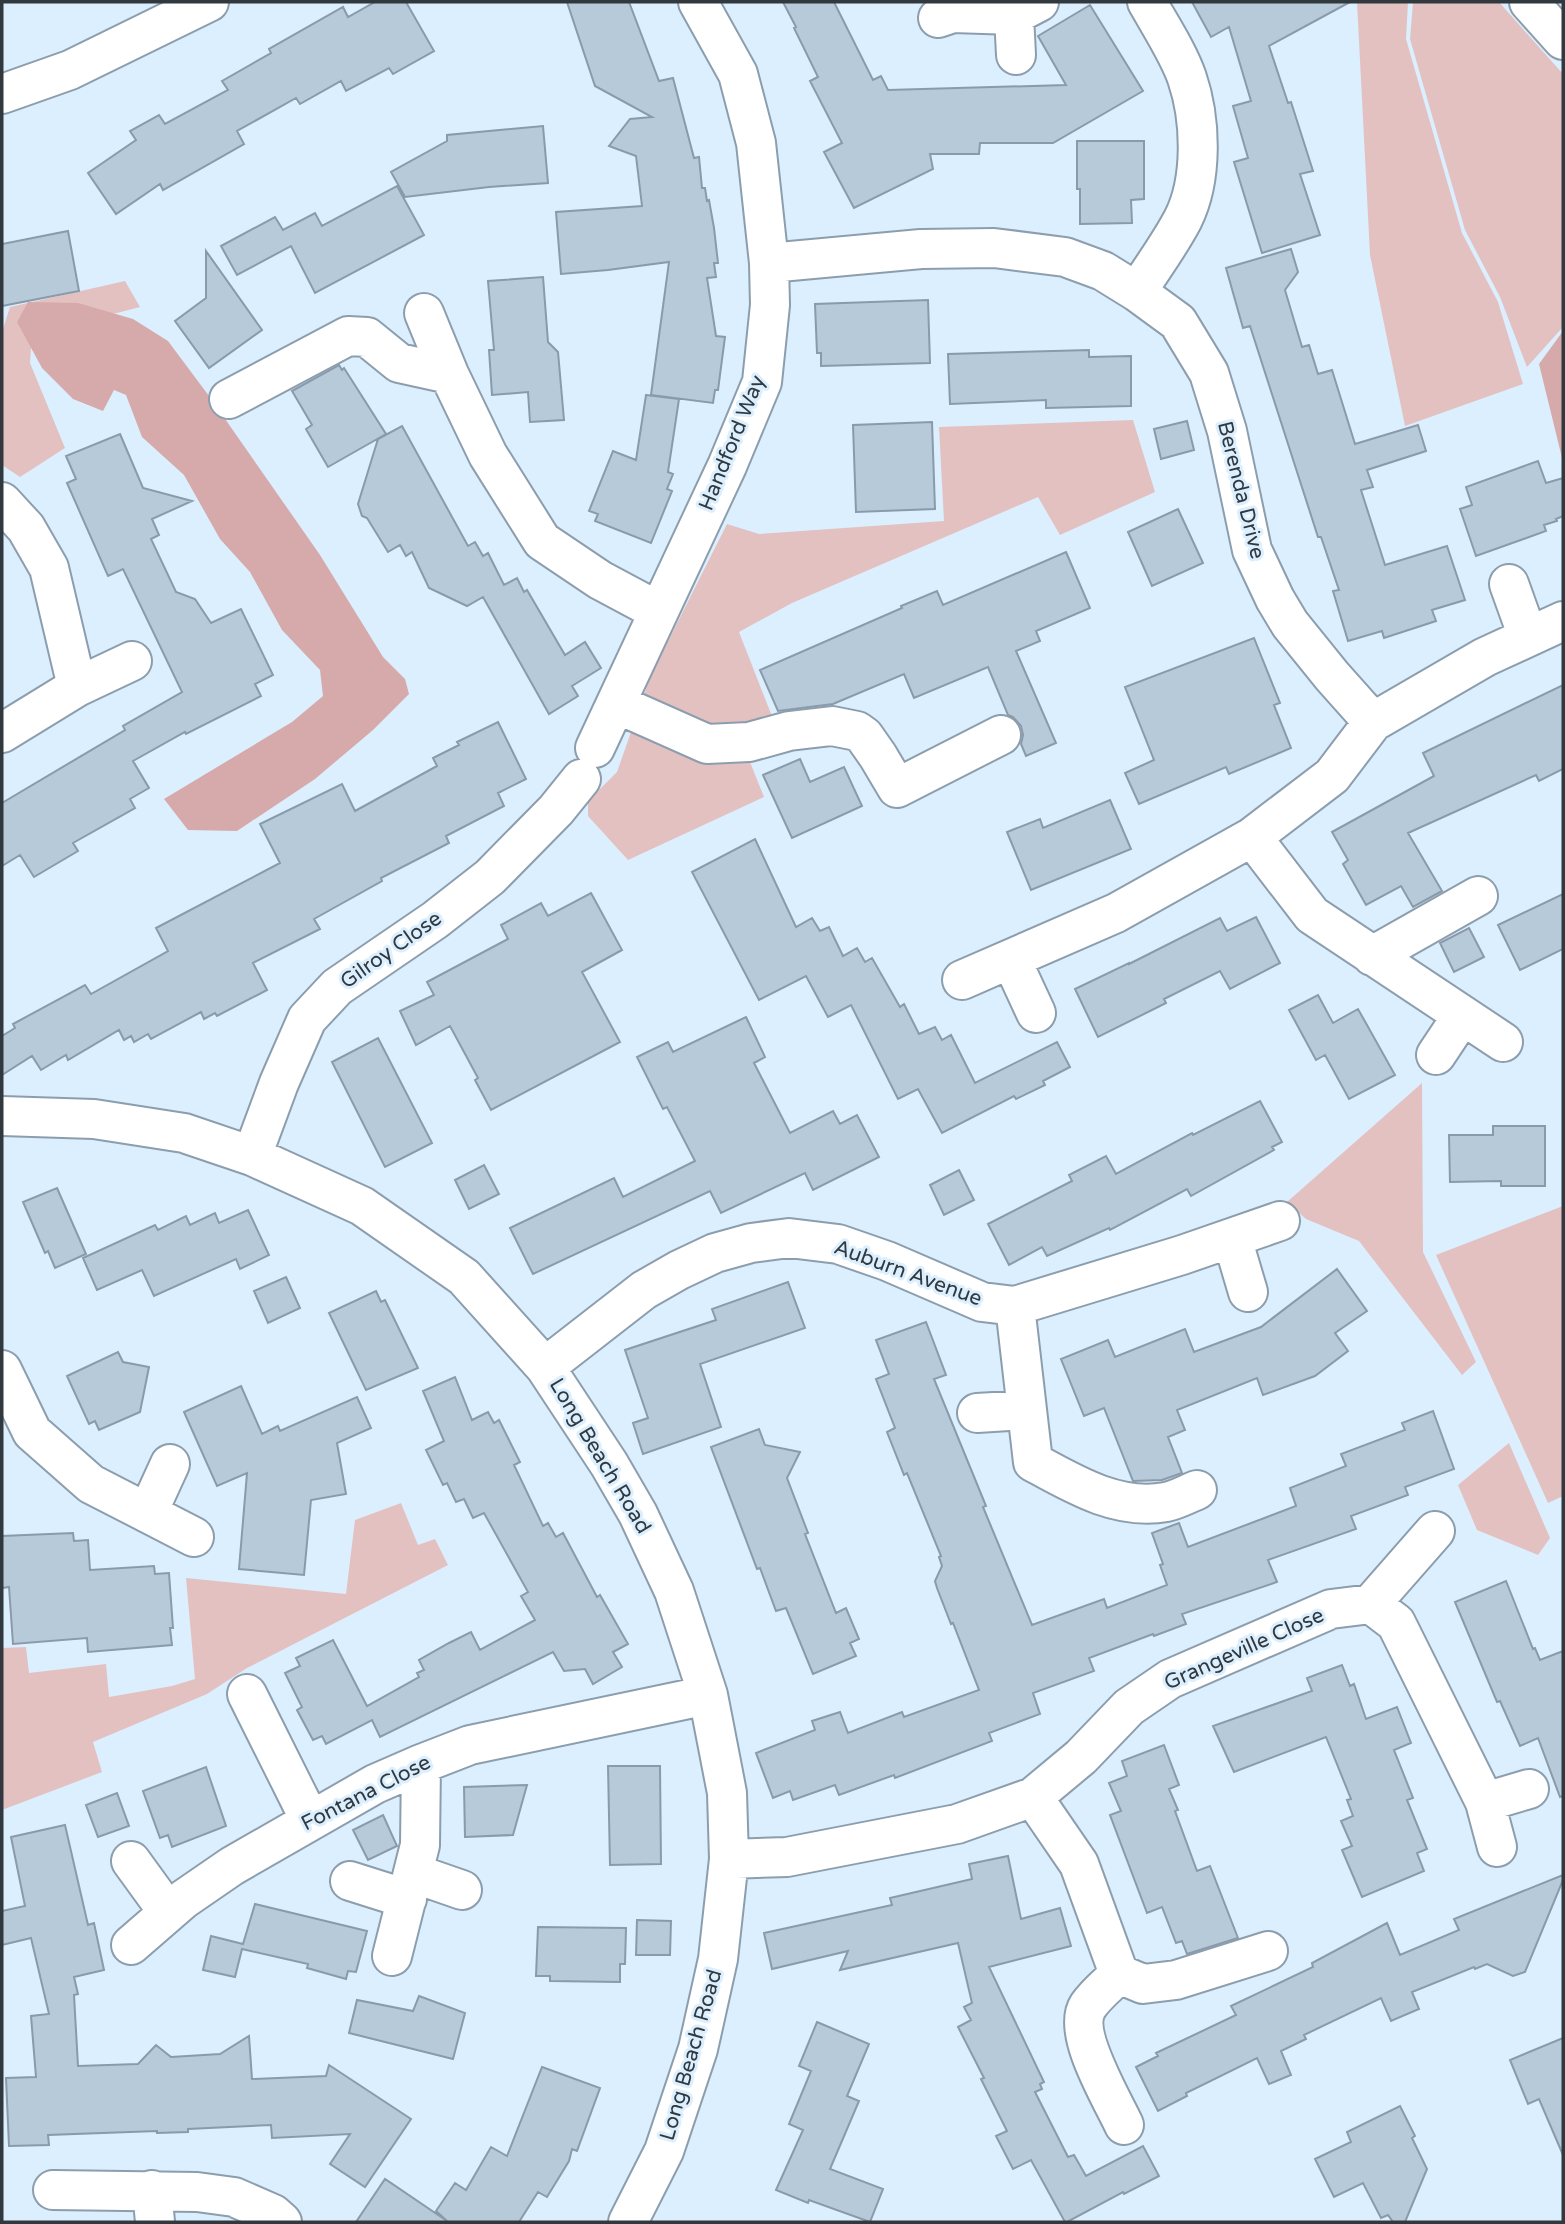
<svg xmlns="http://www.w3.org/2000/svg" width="1565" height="2224" font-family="'Varela Round',sans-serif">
<rect width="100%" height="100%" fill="#dbefff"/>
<!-- green -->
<path fill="#e4c1c1" d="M1357,2H1408L1406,39L1462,233L1498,302L1523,384L1405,426L1370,255Z
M1413,2H1499L1563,74V327L1527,367L1500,297L1465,230L1410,39Z
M125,281L140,307L32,335L30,363L65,448L20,477L2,465V332L10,307Z
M1133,420L1155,492L1060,535L1038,497L792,603L739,632L784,747L750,762L764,797L628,860L588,816V801L617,772L651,675L727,524L759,534L944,521L939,427Z
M1422,1083L1423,1252L1476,1362L1462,1375L1359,1241L1306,1219L1287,1202Z
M1563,1206V1496L1548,1503L1436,1255Z
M1509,1443L1550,1538L1538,1555L1477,1530L1458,1485Z
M401,1503L418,1545L435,1539L448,1565L247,1668L207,1694L93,1742L102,1772L2,1810V1648L26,1647L29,1673L106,1664L109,1697L172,1686L195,1679L186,1578L346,1594L355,1520Z"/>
<!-- forest -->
<path fill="#d6aaaa" d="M28,302L78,303L133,319L168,341L209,396L320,555L383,657L405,679L409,694L373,730L315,779L237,831L188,830L164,799L292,722L323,696L320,670L282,630L250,572L220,539L184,475L142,437L126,395L114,390L103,411L73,399L42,368L17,322Z
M1563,331V462L1539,364Z"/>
<!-- building -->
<path fill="#b7cad9" stroke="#899baa" stroke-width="2" d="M375,2H406L434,51L393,74L389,68L346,91L341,81L300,104L296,98L237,131L244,144L163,190L160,184L116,214L88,173L136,140L130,131L159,115L165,124L228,90L222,81L271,53L269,49L343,7L348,17Z
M567,2H629L659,81L673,78L694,158L699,157L702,188H705L707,201L709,200L714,228L718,263H714L716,277L707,278L716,336L725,337L718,390H715L713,403L651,395L669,262L608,270L561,274L556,212L642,206L636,156L609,146L630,119L652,117L595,86Z
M783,2H834L873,80L881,76L888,90L1066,85L1038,36L1090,5L1143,91L1053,143H980L979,154H930L933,169L854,208L824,152L842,143L810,81L818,77L794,28L796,27Z
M1192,2H1350L1269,46L1288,103L1291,102L1313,171L1300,174L1320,235L1262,253L1234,162L1248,158L1233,106L1251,101L1229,27L1211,37Z
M543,126L548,183L489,187L405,197L391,172L447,141V135Z
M1077,141H1144V199L1131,200L1132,223L1080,224V189H1077Z
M397,186L424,235L315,293L291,246L237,275L221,246L275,217L283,230L315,213L322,226Z
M68,231L79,291L2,306V244Z
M1291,249L1298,272L1285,290L1302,347L1309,345L1318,374L1332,370L1355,444L1418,425L1426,451L1367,470L1373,487L1361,490L1385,565L1447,546L1465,600L1432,610L1436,621L1384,638L1382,631L1348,641L1333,591L1339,590L1321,537H1318L1250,326L1243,328L1226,268Z
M206,251L262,330L209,368L175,321L206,298Z
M543,277L548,342L558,352L564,420L530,422L528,392L492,395L489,350H494L488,281Z
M928,300L930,363L821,366V353H817L815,304Z
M1089,350V357L1131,356V406L1046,408V400L950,404L948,354Z
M339,365L342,370L344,368L386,434L328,467L306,429L312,425L292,391Z
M646,395L679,399L668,472L673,474L667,489L672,491L651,543L595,521L598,514L589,511L613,451L636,460Z
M1187,421L1194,450L1161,459L1154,429Z
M932,422L935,509L856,512L853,425Z
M402,426L468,546L475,542L483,556L488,553L504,585L517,578L524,592L527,590L565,655L585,642L601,668L572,686L578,696L549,714L483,597L467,606L429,588L412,552L406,556L400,545L388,552L367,518L362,516L358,504L378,439Z
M120,434L143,488L192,501L152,519L159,535L151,539L176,592L195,599L211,623L241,609L273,675L255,684L261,696L186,734L185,732L133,761L149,788L130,799L135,808L73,843L78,851L34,877L20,855L2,866V803L125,730L123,726L182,692L123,569L108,576L67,483L76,479L66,456Z
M1538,461L1546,483L1563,478V516L1556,519L1557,521L1544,525L1546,531L1476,556L1460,509L1472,505L1466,487Z
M1178,509L1203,563L1152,586L1128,532Z
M1066,552L1090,608L1036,631L1040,641L1016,651L1056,743L1026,756L1021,744L1023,735L1021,726L1013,717L1008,715L988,667L914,698L904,674L833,704L778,711L760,670L902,608L901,606L937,591L943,605Z
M1254,638L1280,703L1274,705L1291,748L1229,774L1226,767L1139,804L1125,773L1154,760L1125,687Z
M1563,685V769L1539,781L1536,775L1408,833L1442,891L1413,907L1401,886L1366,905L1343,864L1348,860L1332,832L1434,776L1423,753Z
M498,722L526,779L498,793L504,806L446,836L449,843L381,878L382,881L314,919L320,929L253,963L267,990L217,1016L215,1013L204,1019L201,1012L151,1039L148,1034L134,1042L131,1036L124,1040L119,1030L68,1060L66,1055L41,1070L32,1056L2,1075V1036L15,1028L13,1024L85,985L91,994L168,951L156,928L280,863L260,824L342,784L355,811L437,766L433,758L459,745L457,742Z
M800,759L810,782L844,767L862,806L792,838L763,775Z
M1110,800L1131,849L1031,890L1007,832L1040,819L1043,828Z
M755,839L796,927L812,918L820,931L829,927L843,956L857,948L865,962L872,958L900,1007L904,1004L919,1034L935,1027L942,1040L951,1035L975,1083L1057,1042L1070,1067L1043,1081L1045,1085L1016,1099L1014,1096L942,1133L918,1089L898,1099L851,1005L828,1017L806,976L759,1000L692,872Z
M591,893L622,950L582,972L620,1042L491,1110L475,1080L478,1078L450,1026L416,1045L400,1011L434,995L427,982L508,939L501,925L541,903L548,916Z
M1563,894V949L1520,970L1498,925Z
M1256,917L1280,963L1230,989L1220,971L1164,999L1166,1003L1098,1037L1075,989L1129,963V964L1220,918L1227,931Z
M1469,928L1484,957L1454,972L1440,943Z
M1318,995L1333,1023L1358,1009L1395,1075L1349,1099L1325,1055L1316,1060L1289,1010Z
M746,1017L765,1057L754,1063L790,1133L833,1111L840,1124L857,1115L879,1157L813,1190L805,1173L721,1213L710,1191L533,1274L510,1228L614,1178L623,1197L695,1161L667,1107L663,1109L637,1057L668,1042L673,1052Z
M378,1038L432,1143L385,1167L332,1062Z
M1260,1101L1282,1142L1272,1147L1274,1150L1191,1196L1187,1189L1110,1230L1109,1228L1047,1256L1042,1247L1009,1265L988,1224L1072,1181L1069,1175L1106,1156L1116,1174L1192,1133L1193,1135Z
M1493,1126H1545V1186H1501V1181L1450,1182L1449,1135H1493Z
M484,1165L499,1194L469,1209L455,1180Z
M959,1170L974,1200L944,1215L930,1185Z
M57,1188L86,1254L55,1268L48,1251L45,1253L23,1202Z
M248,1210L269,1255L240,1269L236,1259L154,1296L142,1270L97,1290L83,1258L155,1225L158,1230L186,1216L190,1225L215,1213L219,1223Z
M1337,1269L1367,1311L1335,1333L1348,1351L1315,1376L1263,1395L1257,1378L1177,1410L1185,1430L1168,1437L1182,1473L1162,1480L1133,1481L1104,1408L1084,1416L1061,1359L1108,1340L1115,1357L1185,1329L1194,1352L1261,1327Z
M286,1277L300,1308L268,1323L254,1291Z
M788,1282L805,1328L700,1364L721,1427L643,1454L633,1423L648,1418L625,1350L716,1320L712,1309Z
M376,1291L381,1302L385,1300L418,1368L366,1390L329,1313Z
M926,1322L946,1375L934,1379L986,1506L983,1507L1032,1625L1104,1599L1107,1608L1167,1585L1160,1565L1163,1564L1152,1533L1179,1523L1188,1547L1296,1506L1290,1488L1346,1466L1341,1454L1405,1430L1402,1423L1433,1411L1454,1469L1405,1487L1408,1495L1351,1516L1356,1529L1268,1560L1277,1582L1182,1614L1186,1624L1154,1636L1153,1634L1089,1658L1094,1671L1033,1693L1040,1714L989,1733L992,1741L895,1778L894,1775L839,1795L835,1785L793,1800L790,1791L773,1798L756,1753L815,1730L812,1721L840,1712L848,1733L902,1712L904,1717L979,1690L953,1623L951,1624L937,1588L935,1581L942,1566L939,1557L941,1556L907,1473L904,1475L887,1432L895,1428L876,1379L889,1374L876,1340Z
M118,1352L123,1362L149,1367L140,1412L99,1430L95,1421L89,1424L67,1376Z
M455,1377L472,1420L488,1412L494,1423L499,1420L520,1462L514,1465L543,1526L548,1523L556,1537L563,1533L597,1597L600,1595L628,1644L613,1652L622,1667L593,1684L585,1669L564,1671L553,1652L380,1737L372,1720L326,1744L322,1736L313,1740L297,1710L302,1707L285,1673L300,1666L296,1658L333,1640L367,1706L419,1677L417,1673L424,1670L419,1660L449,1643L471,1632L480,1650L535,1620L521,1596L528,1592L484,1513L473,1518L464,1499L456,1502L447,1483L443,1485L426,1450L444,1441L423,1391Z
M241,1386L262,1434L278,1426L280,1431L357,1397L371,1428L337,1443L346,1494L311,1500L304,1575L239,1569L247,1473L217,1486L184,1412Z
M759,1429L765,1445L800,1452L787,1478L808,1533L805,1534L836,1613L846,1608L859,1639L850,1643L856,1656L813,1674L786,1608L776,1611L760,1568L757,1569L711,1447Z
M73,1533L74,1541L88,1540L90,1570L154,1566L155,1574L169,1573L173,1628H170L172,1645L88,1652L87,1638L13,1644L9,1587L2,1588V1536Z
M1506,1581L1533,1649L1535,1648L1540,1660L1563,1651V1796L1560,1797L1538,1738L1520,1746L1500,1701L1497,1702L1455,1602Z
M1342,1665L1350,1686L1354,1684L1366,1719L1397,1707L1411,1743L1394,1750L1413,1798L1407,1800L1427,1849L1417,1853L1424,1871L1362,1897L1342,1850L1352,1846L1341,1821L1353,1816L1347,1800L1351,1799L1326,1737L1234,1772L1213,1726L1312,1691L1307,1678Z
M1164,1745L1179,1785L1169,1789L1178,1810L1175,1811L1197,1871L1210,1866L1238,1938L1187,1954L1182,1941L1176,1943L1162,1907L1147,1913L1110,1815L1121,1811L1109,1783L1127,1776L1122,1761Z
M608,1766H660L661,1864L610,1865Z
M206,1767L226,1826L172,1847L168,1835L160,1838L143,1791Z
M527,1785L513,1835L465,1837L464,1787Z
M117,1793L129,1826L98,1837L86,1805Z
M383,1815L397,1846L368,1860L353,1830Z
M65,1825L88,1925L94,1923L104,1970L74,1977L78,1994L74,1995L78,2066L138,2064L156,2045L171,2057L220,2054L249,2036L252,2079L326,2076L329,2065L411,2119L365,2187L330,2164L350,2134L272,2138L271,2125L188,2129V2132L157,2133V2131L48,2135L49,2145L9,2146L6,2078L36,2077L31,2016L49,2014L31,1938L2,1945V1911L25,1906L11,1837Z
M1008,1856L1021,1919L1060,1908L1071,1946L989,1967L1044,2082L1040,2084L1042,2089L1035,2092L1068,2157L1074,2155L1086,2176L1143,2146L1159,2176L1124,2194L1123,2192L1067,2222H1065L1031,2160L1013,2169L996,2136L1007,2131L981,2079L984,2078L958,2027L971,2020L964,2007L972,2003L958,1943L840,1970L848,1951L772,1969L764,1933L892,1905L890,1898L972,1879L969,1864Z
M1563,1875V1880L1525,1972L1513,1976L1487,1964L1475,1969L1474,1967L1412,1992L1419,2009L1391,2021L1381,1998L1304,2035L1306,2039L1281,2051L1291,2075L1269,2084L1257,2058L1186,2093L1187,2096L1158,2111L1136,2067L1158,2056L1156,2053L1236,2015L1231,2006L1313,1967L1312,1963L1387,1923L1400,1955L1459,1930L1454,1919Z
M255,1904L367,1931L356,1972L348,1971L346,1979L307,1968L308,1964L242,1949L235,1977L203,1970L211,1936L243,1944Z
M637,1920L671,1921L670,1955H636Z
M538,1927L626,1928L625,1964H620V1982L550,1981V1976H536Z
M419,1996L465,2013L453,2059L349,2033L357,2000L413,2011Z
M817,2022L869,2044L847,2096L859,2101L830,2169L883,2189L870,2222L809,2200L808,2203L776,2190L803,2130L789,2124L811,2071L799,2066Z
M1563,2038V2155L1539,2099L1528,2104L1510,2060Z
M542,2067L600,2088L577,2151L572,2149L569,2161L547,2197L538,2192L519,2222H356L385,2179L447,2221L436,2211L455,2183L466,2190L491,2147L507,2156Z
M1400,2106L1415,2136L1412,2138L1427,2169L1405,2222H1393L1388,2215L1381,2218L1363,2183L1334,2197L1315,2159L1351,2142L1347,2132Z"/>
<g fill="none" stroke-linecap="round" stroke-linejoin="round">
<!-- minor casing -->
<g stroke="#8c9ead" stroke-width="42">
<path id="minor" d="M1529,2L1563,40
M938,18L953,13L1014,15
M1016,55L1014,15L1039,2
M2,94L70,70L209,2
M769,263L921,249L994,248L1065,257L1103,271L1137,292L1178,322L1209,373L1227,431L1252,550L1275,599L1290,624L1332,676L1373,722
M1137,292C1152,268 1170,244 1183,219C1203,179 1201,119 1187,78C1179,54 1160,25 1147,2
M424,313L449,374L488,455L542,541L600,580L658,611
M229,399L348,336L367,337L399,363L449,374
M2,502L26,528L49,568L77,687L2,733
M1509,584L1528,637
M77,687L132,661
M617,704L707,744L749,742L789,731L832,726L857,731L864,736L878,756L897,788L1001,735
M595,748L727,466L762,382L770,305L769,263L756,143L738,74L698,2
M1252,837L1312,915L1503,1042
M1372,956L1478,896
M1011,959L1036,1013
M962,980L1116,913L1252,837L1332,776L1373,722L1485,657L1563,621
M1436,1055L1462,1016
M2,1116L94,1119L184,1133L252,1156L362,1206L464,1277L545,1367L609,1464L638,1514L674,1591L708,1695L727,1793L729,1859L718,1959L698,2049L664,2151L628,2222
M252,1156L279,1083L307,1019L337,987L435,920L490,877L556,810L581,779
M1232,1238L1248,1292
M1015,1306L1033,1462C1073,1484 1118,1511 1166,1502C1176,1500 1187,1494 1197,1490
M545,1367L644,1290L679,1270L715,1253L751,1243L789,1238L838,1244L887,1261L982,1302L1015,1306L1182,1255L1280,1221
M2,1370L32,1432L91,1484L194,1537
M977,1413L1027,1410
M148,1512L170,1464
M1371,1604L1435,1531
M247,1694L310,1820
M1485,1802L1529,1789
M729,1859L787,1857L957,1824L1033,1797
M131,1861L168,1912
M413,1873L462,1890
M350,1881L407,1899
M131,1945L184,1899L232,1866L375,1784L421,1764L470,1745L708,1695
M392,1956L420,1845L421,1764
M1119,1974L1079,1864L1033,1797L1081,1757L1129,1707L1170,1679L1331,1609L1371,1604L1396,1623L1485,1802L1497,1847
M1119,1974C1109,1984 1096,1994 1088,2006C1071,2032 1112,2099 1124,2125
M1119,1974L1143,1984L1176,1980L1268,1951
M53,2190L197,2192L234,2197L273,2214L282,2222
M152,2190L155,2222"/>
</g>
<!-- minor -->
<use href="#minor" stroke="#fff" stroke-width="38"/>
</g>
<g text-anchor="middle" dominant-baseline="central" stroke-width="6" stroke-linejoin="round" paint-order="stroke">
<!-- street labels -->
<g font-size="21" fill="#31393f" stroke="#dbefff">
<text transform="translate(732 443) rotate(-68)">Handford Way</text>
<text transform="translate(1241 490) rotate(76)">Berenda Drive</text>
<text transform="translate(391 950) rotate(-35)">Gilroy Close</text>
<text transform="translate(908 1273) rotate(20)">Auburn Avenue</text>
<text transform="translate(600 1456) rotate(59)">Long Beach Road</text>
<text transform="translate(1244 1649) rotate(-24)">Grangeville Close</text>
<text transform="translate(366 1793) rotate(-27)">Fontana Close</text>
<text transform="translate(691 2055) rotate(-74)">Long Beach Road</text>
</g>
</g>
<!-- border -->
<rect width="1565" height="2224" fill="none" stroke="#31393f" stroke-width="7"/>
</svg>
